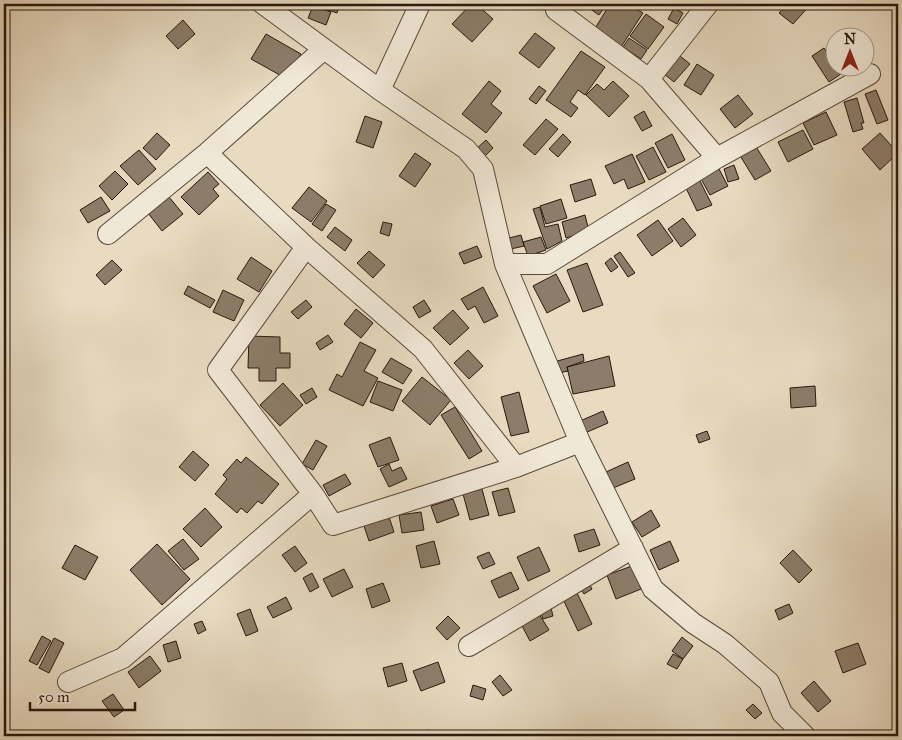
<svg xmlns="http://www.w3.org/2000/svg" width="902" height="740" font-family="'IM FELL Great Primer',serif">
<rect width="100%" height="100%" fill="#e8dbc1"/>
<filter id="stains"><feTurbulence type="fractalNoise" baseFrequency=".004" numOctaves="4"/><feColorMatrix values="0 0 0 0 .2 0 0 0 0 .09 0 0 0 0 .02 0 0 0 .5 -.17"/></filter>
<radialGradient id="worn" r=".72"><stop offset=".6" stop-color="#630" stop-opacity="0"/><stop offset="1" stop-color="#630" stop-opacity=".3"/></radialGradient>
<!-- building -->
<path fill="#8c7d6a" stroke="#29180c" d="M311,4H340L337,13Z
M471,4H476L493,19L472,42L452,24Z
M583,4H607L599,15Z
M610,4H628L643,13L621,47L594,30Z
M787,4H811L793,24L779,13Z
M313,6L331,12L326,25L308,18Z
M674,8L683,13L677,24L668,19Z
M646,14L664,27L648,49L630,36Z
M183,20L195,34L178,49L166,36Z
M535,33L555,48L539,68L519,53Z
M266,34L301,54L287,79L251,59Z
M629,38L647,50L641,59L623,47Z
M824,48L834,64V68H837L841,74L829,82L812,56Z
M581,51L605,67L585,95L578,90L570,102L578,108L571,117L546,100Z
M680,56L690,64L674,82L664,74Z
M697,64L714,75L701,95L684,85Z
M489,81L501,91L491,104L502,113L486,133L462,114Z
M613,81L629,96L609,117L586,95L597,84L604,90Z
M539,86L546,91L536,104L529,99Z
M876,90L888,120L877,124L865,94Z
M738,95L753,114L735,128L720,109Z
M857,98L864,123H861L863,129L853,132L844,102Z
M644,111L652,126L642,131L634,117Z
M826,112L837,135L814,145L803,123Z
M365,116L382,122L373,148L356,142Z
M546,119L558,129L535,155L523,145Z
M803,130L813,149L788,162L778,142Z
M157,133L170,145L156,160L143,148Z
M880,133L898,153L880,170L862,149Z
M563,134L571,142L558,157L549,149Z
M672,134L685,160L668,168L655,143Z
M486,140L493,148L483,158L475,150Z
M755,145L771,171L755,180L739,154Z
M653,147L666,172L649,180L636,156Z
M139,150L156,169L138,185L120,166Z
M415,153L431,164L415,187L399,176Z
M632,154L645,182L628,189L624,179L614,184L605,166Z
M734,165L739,179L728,182L724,169Z
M719,169L728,186L710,195L701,179Z
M115,171L128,184L112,200L99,186Z
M208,172L219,184L213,189L219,196L199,215L181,197Z
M698,177L712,205L697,211L684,184Z
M591,179L596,195L575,202L570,185Z
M309,187L327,201L311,222L292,208Z
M101,197L110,211L88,223L80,210Z
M169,197L183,214L162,231L148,213Z
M561,199L567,218L546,224L540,206Z
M326,204L336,210L322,231L312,224Z
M540,207L545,227L558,224L562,241L547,249L533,209Z
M585,215L589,231L566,238L562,222Z
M683,218L696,235L681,247L668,229Z
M658,220L673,241L652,256L637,235Z
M383,222L392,224L389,236L380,233Z
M335,227L352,240L345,251L327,237Z
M521,235L524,246L511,249L509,238Z
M541,237L546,250L528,256L523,242Z
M477,246L482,257L464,264L459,253Z
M369,251L385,265L373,278L357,263Z
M620,252L635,273L628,277L614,256Z
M251,257L272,271L259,292L237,279Z
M611,258L618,267L611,272L605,263Z
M112,260L122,270L105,285L96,275Z
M587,263L603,305L583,312L567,270Z
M556,274L570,301L547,313L533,286Z
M188,286L215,300L210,308L184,294Z
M483,287L498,316L484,323L475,306L468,310L461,299Z
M223,290L244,300L234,321L213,312Z
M306,300L312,307L298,319L291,312Z
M424,300L431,311L419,318L413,307Z
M356,309L373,323L361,338L344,324Z
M453,310L469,328L450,345L433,328Z
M328,335L333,342L320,350L316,343Z
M249,336L280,337V353H290V368H276V381H259V368H248Z
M360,342L376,350L364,371L378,378L363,406L329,390L337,374L342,377Z
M468,350L483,366L469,379L454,363Z
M583,354L584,361L567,367L568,371L554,374L550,363Z
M609,356L615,386L573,394L567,367Z
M391,358L412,370L403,384L382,372Z
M422,377L451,400L430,425L402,401Z
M378,381L402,390L393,411L370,402Z
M283,383L303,405L280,426L260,405Z
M815,386L816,406L791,408L790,388Z
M312,388L317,397L306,404L300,395Z
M519,392L529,432L511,436L501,397Z
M455,407L482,451L469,459L441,415Z
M603,411L608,423L585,433L580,421Z
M707,431L710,439L699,443L696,435Z
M390,437L399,460L378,467L369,445Z
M316,440L327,446L313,470L302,464Z
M193,451L209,465L195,481L179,467Z
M246,457L279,484L262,504L258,501L247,513L241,508L237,513L215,494L227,479L223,475L237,459L241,463Z
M628,462L635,479L613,488L606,472Z
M389,464L392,471L401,467L407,479L389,487L380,469Z
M345,474L351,484L329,496L323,485Z
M508,488L515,512L499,516L492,492Z
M482,489L489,515L470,520L463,494Z
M453,499L459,515L437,523L431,506Z
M205,508L222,527L201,547L183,529Z
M651,510L660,526L642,537L632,522Z
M421,512L424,530L402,533L399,515Z
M388,514L394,532L369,541L363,523Z
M594,529L600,545L579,552L574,535Z
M183,539L199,559L184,570L168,551Z
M434,541L440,564L421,568L416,546Z
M670,541L679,561L659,570L650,550Z
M157,544L190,579L162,605L130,570Z
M75,545L98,557L85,580L62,568Z
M295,546L307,563L295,572L282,555Z
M539,547L550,571L528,581L517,557Z
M793,550L812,570L799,583L780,563Z
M489,552L495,564L483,569L477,557Z
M632,566L641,589L616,599L607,575Z
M344,569L353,587L332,597L323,579Z
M511,572L519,589L499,598L491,581Z
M312,573L319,587L310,592L303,578Z
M383,583L390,601L372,608L366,589Z
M589,583L592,589L584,594L580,588Z
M576,591L592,624L578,631L562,597Z
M286,597L292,609L273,618L267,607Z
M789,604L793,613L779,620L775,610Z
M551,608L553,616L543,619L541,612Z
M250,609L258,631L246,636L237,614Z
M539,614L549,630L530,641L521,624Z
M448,616L460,628L447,640L436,628Z
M202,621L206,630L198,634L194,624Z
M42,636L51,641L37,665L29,661Z
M682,637L693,646L683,659L672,651Z
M54,638L64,643L49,673L39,668Z
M176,641L181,658L168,662L163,645Z
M858,643L866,664L843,673L835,651Z
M673,654L683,659L677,669L667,664Z
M150,656L161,671L139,688L128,672Z
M438,662L445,682L421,691L413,671Z
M402,663L407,681L388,687L383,668Z
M500,675L512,690L503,696L492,682Z
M814,681L831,701L818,712L801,693Z
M473,685L486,689L483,700L470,696Z
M113,694L124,710L114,717L102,701Z
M753,704L762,713L755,719L746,710Z
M429,730L430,736H404Z"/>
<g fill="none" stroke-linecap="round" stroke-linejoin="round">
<!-- minor casing -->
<g stroke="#594939" stroke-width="22">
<path id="minor" d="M263,4L380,90L466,149L483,169L505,264L580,442L653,589L693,623L725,644L769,682L782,713L805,736
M556,10L649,79L717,158
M649,79L708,4
M380,90L420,4
M207,153L306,247L423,349L516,467
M108,234L207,153L324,49
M306,247L218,370L313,494L333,525L516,467L580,442
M505,264H547L717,158L870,74
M469,646L633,548
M68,682L123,658L313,494"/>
</g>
<!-- minor -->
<use href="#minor" stroke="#f0e8d7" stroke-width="20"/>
</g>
<!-- margin -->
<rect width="902" height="740" fill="none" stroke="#e8dbc1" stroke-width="20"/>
<rect x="5" y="5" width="892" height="730" fill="none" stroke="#29180c" stroke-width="2.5"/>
<rect x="10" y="10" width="882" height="720" fill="none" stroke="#29180c"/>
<!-- north arrow -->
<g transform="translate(850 52)"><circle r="24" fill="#f0e8d7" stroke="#a09586"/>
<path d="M0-4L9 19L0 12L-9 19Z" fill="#8f2418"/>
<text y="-8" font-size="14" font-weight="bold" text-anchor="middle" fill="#29180c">N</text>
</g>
<!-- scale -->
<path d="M30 702v8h105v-8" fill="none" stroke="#29180c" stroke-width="2.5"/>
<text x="38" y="702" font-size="15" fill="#29180c" stroke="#f0e8d7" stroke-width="4" paint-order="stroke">50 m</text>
<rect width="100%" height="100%" filter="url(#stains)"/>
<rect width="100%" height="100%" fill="url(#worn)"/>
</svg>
